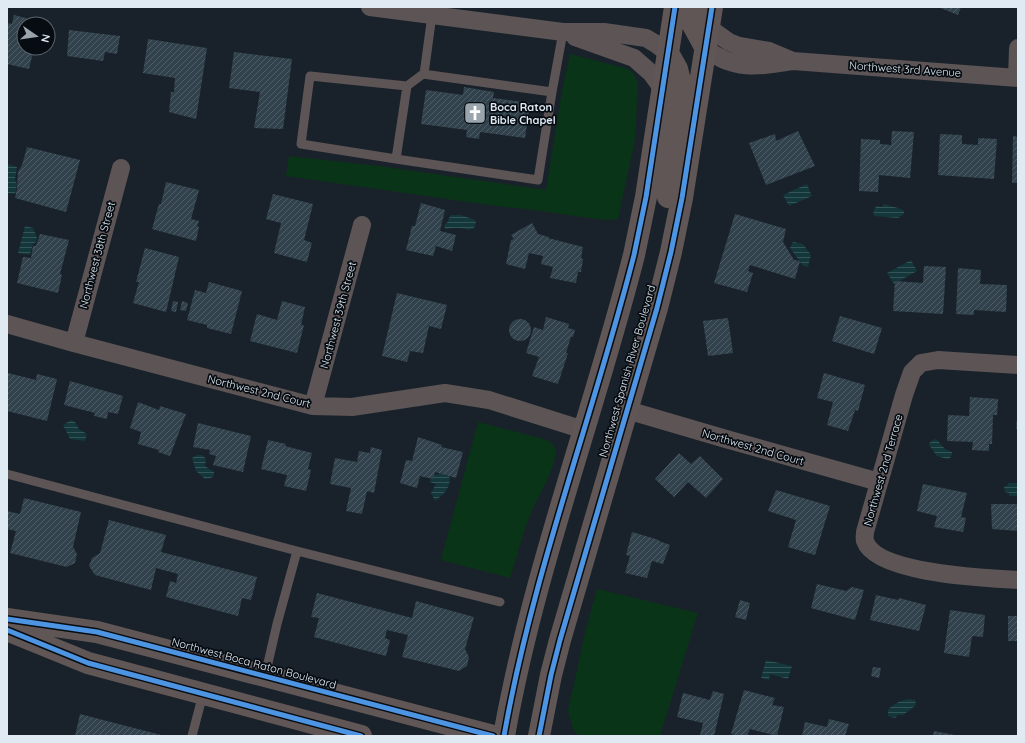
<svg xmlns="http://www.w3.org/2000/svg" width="1025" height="743" font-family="Quicksand,sans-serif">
<defs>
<pattern id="water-rules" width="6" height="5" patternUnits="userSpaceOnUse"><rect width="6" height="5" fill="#13373a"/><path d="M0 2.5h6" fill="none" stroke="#355457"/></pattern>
<pattern id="building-hatch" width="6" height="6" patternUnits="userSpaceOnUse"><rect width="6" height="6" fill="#31424c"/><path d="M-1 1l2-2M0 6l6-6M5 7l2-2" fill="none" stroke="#4f5d66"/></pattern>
</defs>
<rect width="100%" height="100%" fill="#19222a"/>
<!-- grass -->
<path fill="#0a3417" d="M570,54L625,68C633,71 636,76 638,84L635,139L618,219L607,220L574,216L543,211L496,206L286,176L289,156L379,166L546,190L562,91Z
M478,422L540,438L551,442L556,450C555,470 539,494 531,513C522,534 517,557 510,578L441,560Z
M597,589L698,613L660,736H579L573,729L568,711L586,629Z"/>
<!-- water -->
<path fill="url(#water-rules)" d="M8,164L17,167L15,179L17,185L15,194L7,193Z
M807,184L812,196L789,206L783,195Z
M884,204L901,209L904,211V214L898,218L874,216C873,211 873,210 877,206L882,207Z
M451,215H461L475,220L476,223L474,228L469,230C460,227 454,228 445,229L444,225L447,223L449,218Z
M25,226L33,228L37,237L36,242L33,244L30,255L18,253Z
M793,242L803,244L811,255L808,267L803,266L790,248Z
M911,260L917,271L894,284L887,273Z
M71,420L75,422L79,429L87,434L85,441L70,439L63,425Z
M935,439L937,440L945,449L952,452V454L950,458L947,459L937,456L929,445L930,442Z
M197,455H202L206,459L205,466L214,472V476L211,478L205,479L196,471L192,458Z
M440,473L449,476C452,487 443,495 435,501L431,493L436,484L430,482L431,479H433L434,474L438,475Z
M1008,483H1018V496H1009V493L1005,492L1004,487L1008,485Z
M766,660L792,666L788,679L770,674L769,680L761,678Z
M909,699L915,700L916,704L915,706L903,715H898L895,718L888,716V710C893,704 901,700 909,699Z"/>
<!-- building -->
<path fill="url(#building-hatch)" d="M938,7H961L958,15Z
M14,15L41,22L40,24H24V48H34L29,69L7,64V23L12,24Z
M69,30L120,36L117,54L105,52L103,61L67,56Z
M148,39L207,48L196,119L169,112L171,92H174L175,78L143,73Z
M234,52L292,59L283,129L254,128L260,92L229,88Z
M464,87L494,92L493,98L530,103L525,138L480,132L479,139L466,137L467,130L421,124L426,90L463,95Z
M798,131L815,166L766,185L749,143L775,134L776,141Z
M892,131L914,132L910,178L879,175L878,192L859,191L861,139L880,140V144L891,145Z
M940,134L962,135V144L978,145V138L997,139L994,179L938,175Z
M1013,136L1018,137V183H1012Z
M27,147L80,160L66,212L15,198L17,189L18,172L22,165Z
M166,182L199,190L191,219L199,221L197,226L199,227L196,241L152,229L159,204H161Z
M273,194L313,204L304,240L312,243L307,262L274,253L281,223L266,219Z
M421,203L445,210L440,231L456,235L452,251L436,246L433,256L406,250L412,226H415Z
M735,214L786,229L783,242L794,260L800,261L795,279L750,265L748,271L753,273L747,292L714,283Z
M532,223L538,234L549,237L548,238L583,247L581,258L583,259L581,272H578L576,283L550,278L553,267L541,264L543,256L529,253L525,269L506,264L511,240L514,239L511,235Z
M40,234L69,240L60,274L62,275L58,293L17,283L23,257L31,258L33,246H36Z
M145,248L179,257L166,312L133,303L139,282H136Z
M924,266L946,267L943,314L893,311L895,281L923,283Z
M958,268L981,270L980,284L1007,285L1006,312L974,310V315L956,314Z
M209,282L242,291L231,334L207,328V325L187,320L195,290L206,293Z
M397,293L447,305L441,329L429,326L423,353L410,351L407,362L382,356Z
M173,301L178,302L176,312L171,311Z
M182,301L188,303L186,311L180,310Z
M282,301L305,307L301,325H304L297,353L250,341L257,314L277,320Z
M840,316L882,328L874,354L832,341Z
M546,317L569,324L568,328L575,330L573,337H571L570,340L566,353H568L558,384L532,376L539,357L526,353L534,327L543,330Z
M728,318L733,353L708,356L703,321Z
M509 330a11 11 0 1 1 22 0a11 11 0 1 1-22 0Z
M8,373L36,380L37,374L57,379L47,421L7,411V378Z
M824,373L865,385L858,411L855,410L848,431L827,425L833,402L817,398Z
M70,381L123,396L118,414L108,412L107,419L94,416L95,413L64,405Z
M970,397L998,399L997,415H993L992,444H989V451L972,450L973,442L947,441L948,415L969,416Z
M138,402L159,410L160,406L186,414L170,456L158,452L159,450L138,444L141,432L130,428Z
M1017,418H1018V429H1016Z
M198,423L251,436L243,472L213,465L216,456L209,454L210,450L193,447Z
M418,437L442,445L441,447L463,452L456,478L435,472L433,479L420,476L417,488L400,483L406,460L412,461Z
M268,440L286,444L285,446L312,453L308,469L311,470L306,491L284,486L287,475L261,469Z
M371,447L382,450L374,493L367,491L362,514L346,511L351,488L330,484L335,458L357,462L359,451L370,453Z
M679,453L691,464L700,456L723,479L706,498L688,482L674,497L655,479Z
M923,484L967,493L961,517L966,518L963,532L934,527L937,516L917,511Z
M776,490L830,506L815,555L788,547L796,520L768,511Z
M24,498L81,512L73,547L77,554L75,563L67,567L10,553L16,531L7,529V511L20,514Z
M991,504H1018V531L992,529Z
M109,520L166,535L161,552L257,577L251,600L242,598L238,616L166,597L170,581L176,583L178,574L156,568L151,590L95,575L89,566L92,558L100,553Z
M632,532L659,540V541L670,545L663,564L652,561L647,578L625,573L630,556L626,555Z
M817,584L846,591L852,587L864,590L855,620L811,608Z
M317,593L412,618L416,601L474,617L465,649L469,657L467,666L459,671L402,657L408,635L387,630L385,638L390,640L386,656L314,637L319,618L311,617Z
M876,595L898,600L899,598L926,605L919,631L870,620Z
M740,600L750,603L746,620L735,617Z
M950,610L985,615L983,637L972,636L969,657L944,653Z
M1008,616H1018V641H1008Z
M873,667L881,668L879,678L871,676Z
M744,690L775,698L772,705L784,707L777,736L750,729L747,736H739L731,734Z
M713,691L724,694L714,736H702L700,735L703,723L677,717L683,693L710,700Z
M80,714L161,735V736H75Z
M829,719L849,724L845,736H802L805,722L827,727Z
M934,731L955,735V736H933Z"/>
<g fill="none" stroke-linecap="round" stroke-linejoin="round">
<!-- lane -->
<path stroke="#5c5455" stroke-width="9" d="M424,74L432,15
M552,92L423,74L407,86L396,159L538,180L552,92L563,32
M396,159L301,144L310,76L407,86
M7,474L297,551L500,602
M265,676L277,624L297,551
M192,736L203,694"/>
<!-- street -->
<path stroke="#5c5455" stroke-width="18" d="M370,7L563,32H604L646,38L656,44L668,53
M708,27L729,42L739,46L769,51L793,61
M575,37L634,58L651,73L662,88
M705,47C730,71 761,67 793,61L1018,78
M1017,78L1018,48
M7,324L74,343L313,406L352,407L445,393L489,400L584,430
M74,343L121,168
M1018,365L938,360L921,363L912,372L904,395L865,532C865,535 864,539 865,541C876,574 988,578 1018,580
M313,406L362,225
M627,410L726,439L879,482"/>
<!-- secondary -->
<path stroke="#615656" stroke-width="22" d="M692,7L693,25L705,47
M668,53L677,69L681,85L668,197
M7,619L97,632L493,736
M7,630L88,663L361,736
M504,736C533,572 593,416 634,255L646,197L675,7
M539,736L551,675L560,640L657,308L671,252L682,198L712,7"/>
<!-- cycleway casing -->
<g stroke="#060c11" stroke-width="8">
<path id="cycleway" d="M7,619L97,632L493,736
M7,630L88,663L361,736
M504,736C533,572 593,416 634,255L646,197L675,7
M539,736L551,675L560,640L657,308L671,252L682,198L712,7"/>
</g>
<!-- cycleway -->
<use href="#cycleway" stroke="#4d94e3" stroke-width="5"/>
</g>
<!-- icons -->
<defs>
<g id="church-square" transform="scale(1.15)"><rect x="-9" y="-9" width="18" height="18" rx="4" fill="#9aa4ad" stroke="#060c11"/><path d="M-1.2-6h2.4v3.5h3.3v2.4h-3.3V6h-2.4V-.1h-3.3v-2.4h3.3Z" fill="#fff"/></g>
</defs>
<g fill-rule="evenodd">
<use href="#church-square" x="475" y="113"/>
</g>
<g text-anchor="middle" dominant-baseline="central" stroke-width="3.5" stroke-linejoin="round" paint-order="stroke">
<!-- street labels -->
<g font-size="11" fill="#e0eaf3" stroke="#060c11">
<text transform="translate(905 69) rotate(4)">Northwest 3rd Avenue</text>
<text transform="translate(97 255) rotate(-75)">Northwest 38th Street</text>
<text transform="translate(338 315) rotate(-75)">Northwest 39th Street</text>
<text transform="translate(627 371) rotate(-74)">Northwest Spanish River Boulevard</text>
<text transform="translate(259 391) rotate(14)">Northwest 2nd Court</text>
<text transform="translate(753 447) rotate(16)">Northwest 2nd Court</text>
<text transform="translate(883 470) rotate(-74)">Northwest 2nd Terrace</text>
<text transform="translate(254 663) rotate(15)">Northwest Boca Raton Boulevard</text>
</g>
<!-- poi labels -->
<g font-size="11" font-weight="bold" fill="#e0eaf3" stroke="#060c11" text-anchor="start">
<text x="490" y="107">Boca Raton<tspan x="490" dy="13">Bible Chapel</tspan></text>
</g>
</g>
<!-- border -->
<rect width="1025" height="743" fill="none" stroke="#e0eaf3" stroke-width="16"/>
<!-- north arrow -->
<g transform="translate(36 36) rotate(103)"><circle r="19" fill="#060c11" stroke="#5d656b"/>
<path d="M0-3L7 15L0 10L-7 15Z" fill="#9aa4ad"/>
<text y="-6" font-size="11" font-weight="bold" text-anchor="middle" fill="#e0eaf3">N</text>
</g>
</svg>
